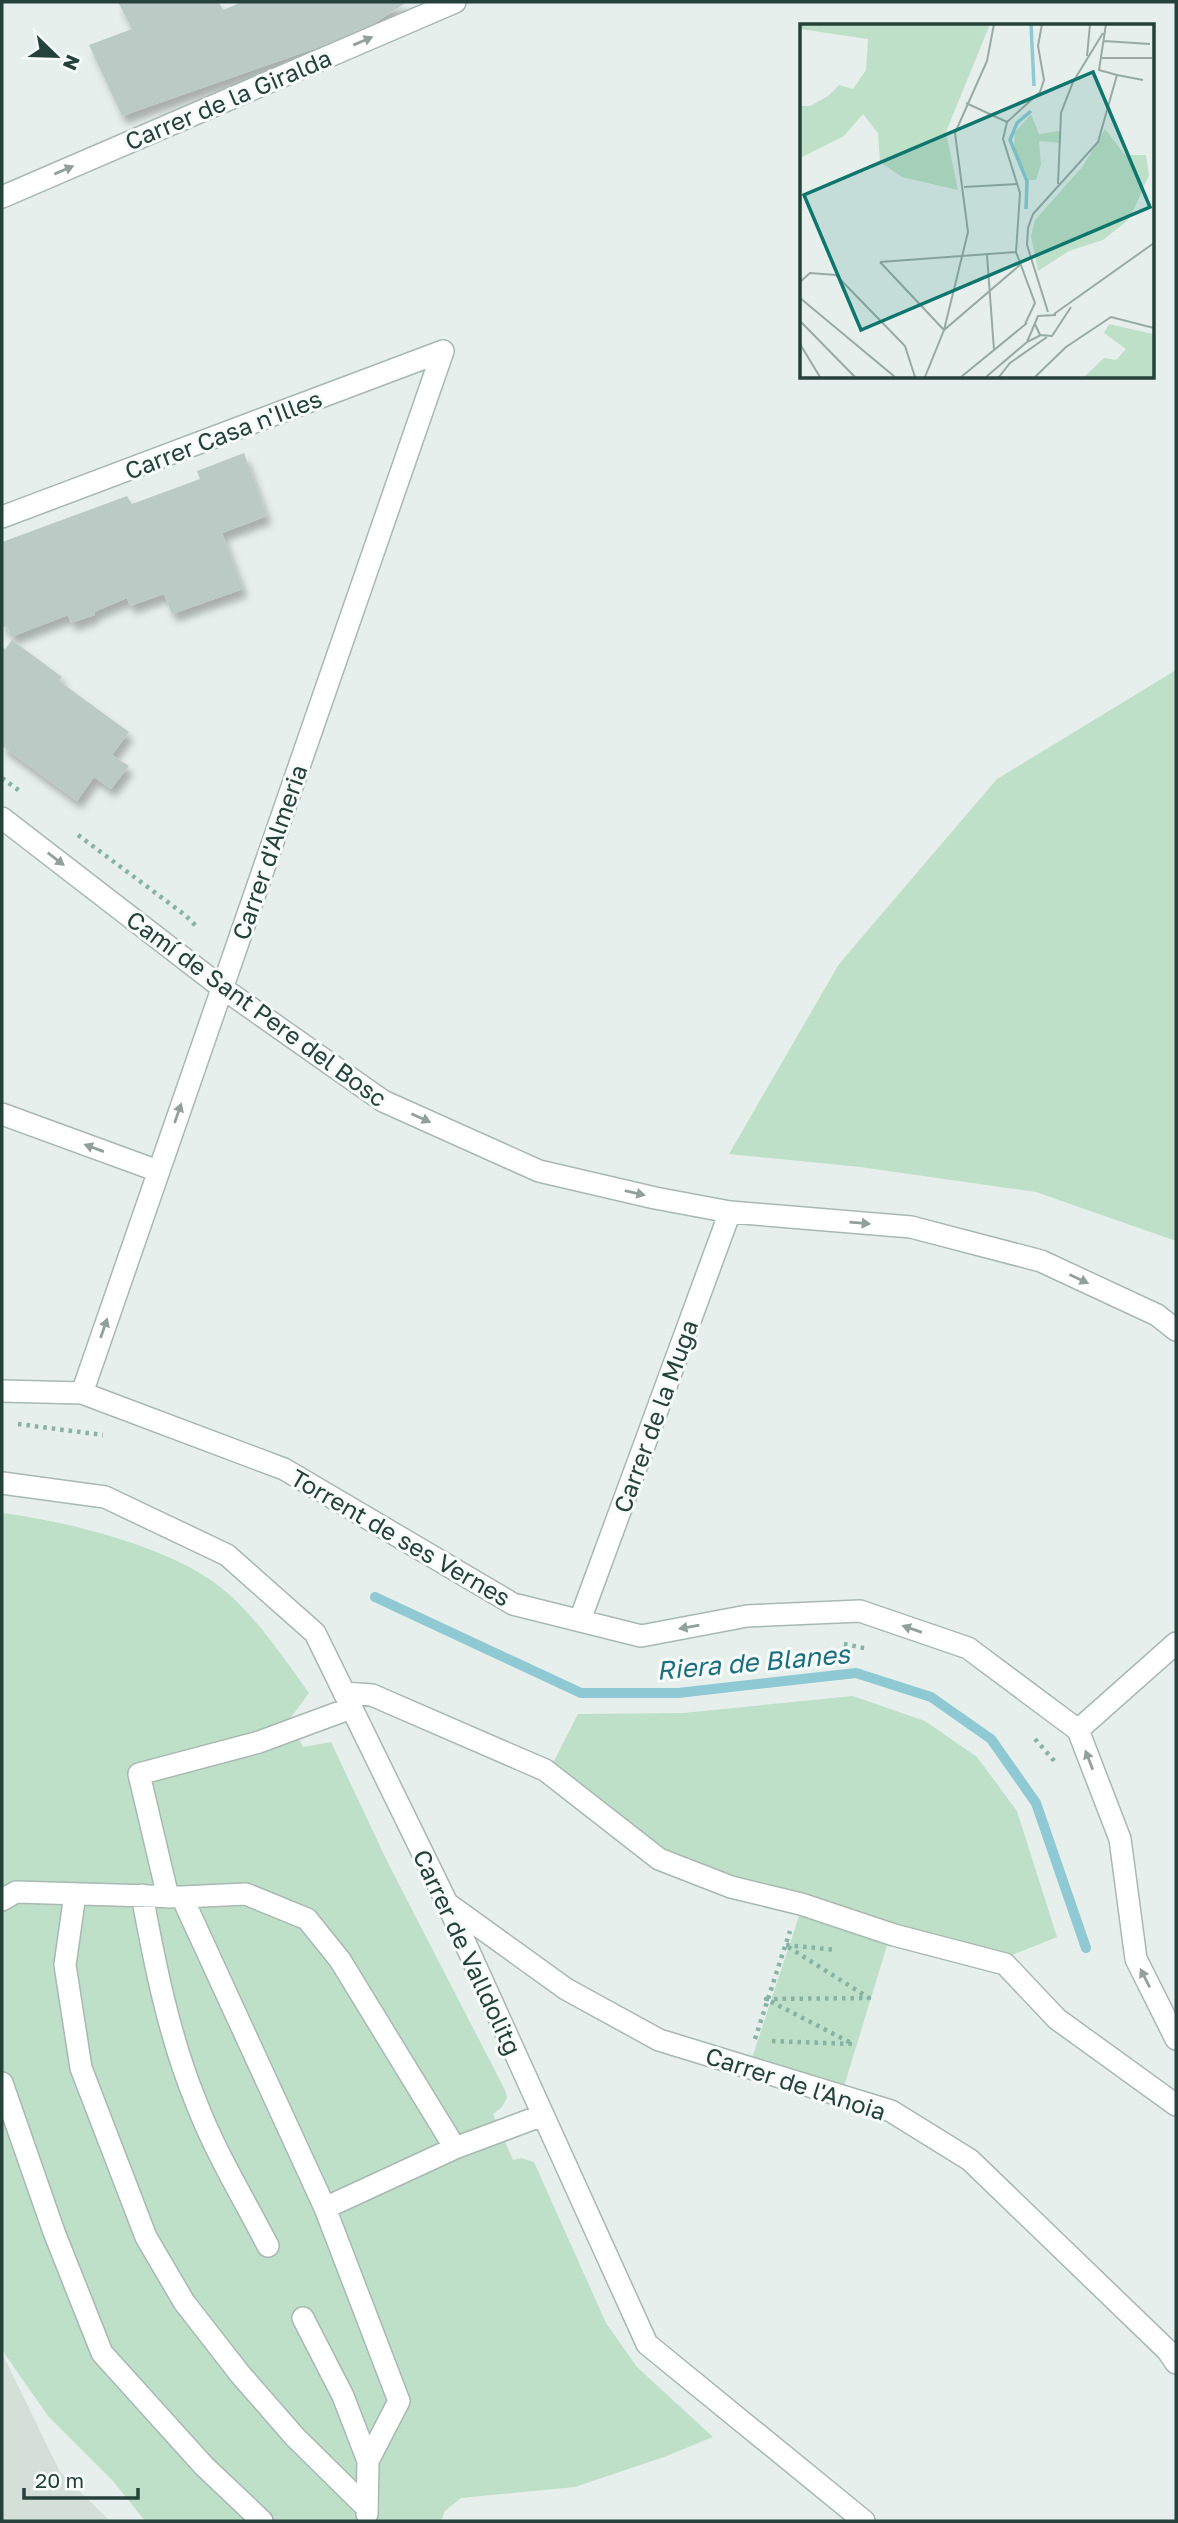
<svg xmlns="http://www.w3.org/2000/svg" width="1178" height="2523" font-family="'Golos Text',sans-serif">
<defs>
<filter id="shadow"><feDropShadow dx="4.5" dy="8" stdDeviation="3.5" flood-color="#0004"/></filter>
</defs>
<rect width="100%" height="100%" fill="#e6efeb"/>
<!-- built -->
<path fill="#d4dfda" d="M2,2353L60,2472L110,2521H2Z"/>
<!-- green -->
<path fill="#bfe0c8" d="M1176,670V1241L1036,1192L860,1167L729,1154L839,964L997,779Z
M2,1513C65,1521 163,1545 215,1583C252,1610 282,1656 309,1693L289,1720L303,1747L331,1742L388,1863L505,2090L507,2098L502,2107L493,2114L513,2160L521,2158L534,2162L606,2323L637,2367L713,2437L664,2457L575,2487L461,2498L445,2511L441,2521H145L113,2481L48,2416L2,2350Z
M853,1696L925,1721L977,1757L1017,1811L1057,1937L1007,1957L895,1929L661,1855L552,1765L578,1714L683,1713Z
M802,1907L890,1936L842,2093L750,2064Z"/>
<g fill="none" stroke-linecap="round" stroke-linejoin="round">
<!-- stream -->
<path stroke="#8ec9d4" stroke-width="10" d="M375,1597L581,1693H678L856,1673L931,1697L991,1739L1036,1803L1086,1948"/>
</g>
<!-- building -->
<path fill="#bbcac4" filter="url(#shadow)" d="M118,2H219L223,10L242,2H407L367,28L339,40L122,116L89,45L132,29Z
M244,453L267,516L222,533L243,589L172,614L164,594L130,606L127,598L94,612L95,615L71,623L68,615L11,637L7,626L2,628V542L127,496L132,504L200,479L197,471Z
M12,640L62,677L59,681L129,732L112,755L129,766L111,789L94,777L77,801L2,746V647L5,649Z"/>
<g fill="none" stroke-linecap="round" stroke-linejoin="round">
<!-- minor casing -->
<g stroke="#a8b8b2" stroke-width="24">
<path id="minor" d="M2,197L455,2
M2,517L443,351
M2,818L221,987L383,1101L539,1171L655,1198L730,1212L911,1227L1041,1261L1157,1315L1176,1330
M2,1114L158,1171
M2,1391L82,1393L284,1469L513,1604L641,1636L747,1616L860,1611L968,1648L1078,1730L1120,1839L1136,1959L1176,2039
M82,1393L443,351
M2,1483L105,1497L227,1555L315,1633L447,1903L647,2344L864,2521
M580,1620L730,1212
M344,1693L372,1695L545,1770L659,1859L731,1887L801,1904L894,1935L1005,1964L1057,2019L1176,2105
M1078,1730L1176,1643
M75,1894L65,1965L81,2068L146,2237L184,2302L240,2374L295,2437L366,2507
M142,1895C155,1965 169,2036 196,2102C215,2152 244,2199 268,2246
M168,1897L139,1774L259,1742L351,1708
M182,1897L325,2208
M2,1900L16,1892L182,1897L246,1894L307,1919L340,1960L455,2148
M448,1904L566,1989L659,2040L891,2111L970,2160L1167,2350L1176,2363
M2,2083L54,2232L102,2353L204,2466L262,2521
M303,2318L343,2396L368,2461
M367,2514L368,2461L399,2401L325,2208L455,2148L543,2115"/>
</g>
<!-- path -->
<path stroke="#86b3a5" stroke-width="4.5" stroke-dasharray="3.5 5" stroke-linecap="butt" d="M2,778L21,792
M78,835L185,915L198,928
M18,1424L103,1435
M844,1644L869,1649
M1035,1739L1057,1764
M755,2039L790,1931
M772,2041L853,2044L766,1999L869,1998L785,1945L837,1950"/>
<!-- minor -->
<use href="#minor" stroke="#fff" stroke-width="21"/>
</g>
<!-- one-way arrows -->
<defs><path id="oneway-solid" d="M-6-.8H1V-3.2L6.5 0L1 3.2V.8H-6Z" transform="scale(1.75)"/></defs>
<g fill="#92a09c">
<use href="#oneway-solid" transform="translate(363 41) rotate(-23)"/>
<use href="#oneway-solid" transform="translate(64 170) rotate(-23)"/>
<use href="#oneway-solid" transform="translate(56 859) rotate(38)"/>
<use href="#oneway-solid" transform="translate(178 1113) rotate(-71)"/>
<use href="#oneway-solid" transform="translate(421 1118) rotate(24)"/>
<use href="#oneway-solid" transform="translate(94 1148) rotate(-160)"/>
<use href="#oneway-solid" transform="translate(635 1193) rotate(13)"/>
<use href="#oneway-solid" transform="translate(860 1223) rotate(5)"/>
<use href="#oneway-solid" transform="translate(1079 1279) rotate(25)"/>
<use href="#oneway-solid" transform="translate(104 1328) rotate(-71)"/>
<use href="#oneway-solid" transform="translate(689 1627) rotate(170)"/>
<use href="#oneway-solid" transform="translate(912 1629) rotate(-161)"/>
<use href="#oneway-solid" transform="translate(1089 1760) rotate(-111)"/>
<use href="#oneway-solid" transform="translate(1145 1978) rotate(-117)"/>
</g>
<g text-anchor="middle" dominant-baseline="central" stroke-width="6" stroke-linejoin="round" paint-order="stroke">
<!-- street labels -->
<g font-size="24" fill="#24423a" stroke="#f7fbf9">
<text transform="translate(228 99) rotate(-23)">Carrer de la Giralda</text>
<text transform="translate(223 434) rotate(-21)">Carrer Casa n'Illes</text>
<text transform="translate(269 852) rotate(-71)">Carrer d'Almeria</text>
<text transform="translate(257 1008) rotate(36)">Camí de Sant Pere del Bosc</text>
<text transform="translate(655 1416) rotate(-70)">Carrer de la Muga</text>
<text transform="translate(401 1537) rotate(30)">Torrent de ses Vernes</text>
<text transform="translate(468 1952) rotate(65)">Carrer de Valldolitg</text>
<text transform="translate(796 2083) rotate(18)">Carrer de l'Anoia</text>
</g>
<!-- water labels -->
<g font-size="26" font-style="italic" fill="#1c6f80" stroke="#f7fbf9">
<text transform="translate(753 1662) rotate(-5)">Riera de Blanes</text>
</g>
</g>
<!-- overview -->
<g transform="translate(800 24)">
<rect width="354" height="354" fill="#e6efeb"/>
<path d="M0,0H190L146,108L158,166L102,153L80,138L78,109L63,90L44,112L0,134V82H10L28,72L39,61L53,65L66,46L68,15L0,5ZM231,90L239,110L260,107L261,119L239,117L241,140L236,156H229L214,125L215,108ZM305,105L325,131H346L349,151L335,183L327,197L303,216L269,227L238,247L231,212L235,196L283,142ZM309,300L353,310V353H284L304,334L316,336L326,325L304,309Z" fill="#bfe0c8"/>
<path fill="none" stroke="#8ec9d4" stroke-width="3.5" d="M231,0L234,62M226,185L227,157L210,116L217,99L231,87"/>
<path fill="none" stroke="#98aaa4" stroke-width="2" d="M304,17L350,20M287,32L290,0M302,34H352M317,51L343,56M166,79L207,98M258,160L261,89L273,58L303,9M164,163L218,160M187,231L194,326M80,238L144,306L221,240M80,238L216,228M0,258L10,249L36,251L105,322L115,353M0,274L95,353M248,288L227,221L228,204L233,190L298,118L317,51L299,46L306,0M254,290L354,219M0,297L55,353M225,300L235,279L216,228L220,169L203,115L207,98L240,68L244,56L238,22L242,0M235,300L240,311L252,312L271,283M227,318L238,292L256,291M0,320L20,353M125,353L144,306L168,208L155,109L187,37L194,0M161,353L227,299M186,353L227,318L241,311M199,353L210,339L247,313M235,353L266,323L311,293L354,304"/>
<path fill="#0f766e" fill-opacity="0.15" stroke="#0f766e" stroke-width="3.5" d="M293,48L350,183L61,306L4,171Z"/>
<rect width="354" height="354" fill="none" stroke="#24423a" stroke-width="3.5"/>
</g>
<!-- border -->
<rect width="1178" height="2523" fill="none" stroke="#24423a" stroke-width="7"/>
<!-- north arrow -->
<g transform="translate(56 56) rotate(113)" stroke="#f7fbf9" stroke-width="5" paint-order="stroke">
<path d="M0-5L12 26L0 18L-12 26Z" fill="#24423a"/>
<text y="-10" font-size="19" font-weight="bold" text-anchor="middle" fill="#24423a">N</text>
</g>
<!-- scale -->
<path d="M24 2488v10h114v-10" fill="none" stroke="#24423a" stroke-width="3.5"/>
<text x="35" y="2488" font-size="21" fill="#24423a" stroke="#f7fbf9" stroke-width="5" paint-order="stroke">20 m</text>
</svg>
